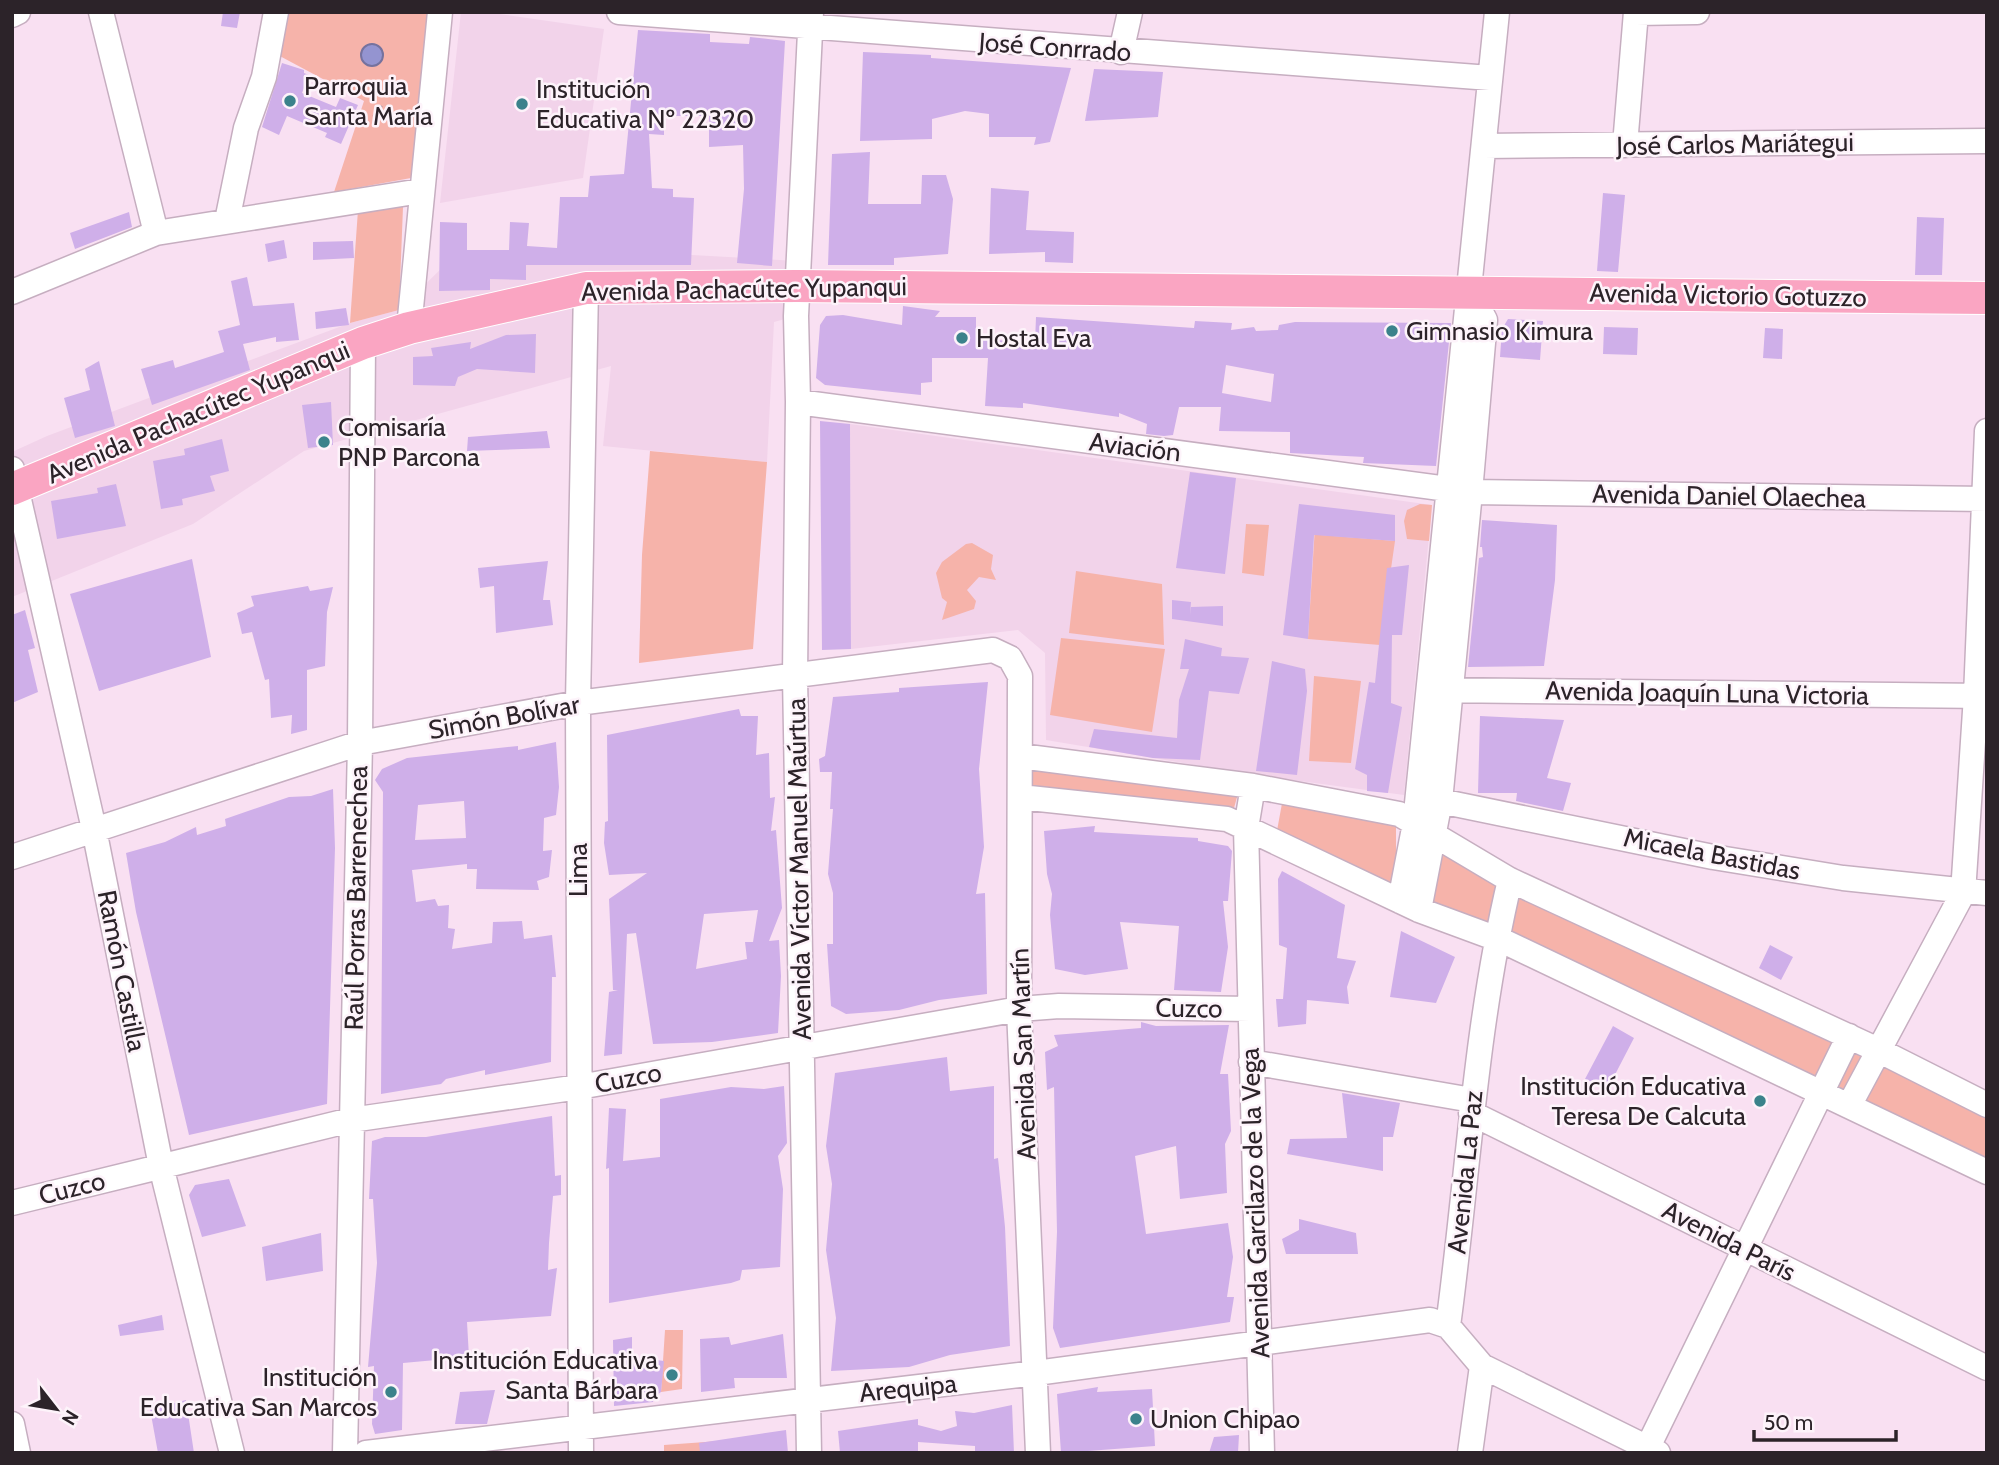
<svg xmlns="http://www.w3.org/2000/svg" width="1999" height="1465" font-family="Cabin,sans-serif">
<rect width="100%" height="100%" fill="#f9e0f2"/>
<!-- built -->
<path fill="#f2d3ea" d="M461,12H485L604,29L583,178L440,203Z
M621,251L798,261L796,316L774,322L767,462L603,446L611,366L304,451L193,524L12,597V452L47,436L350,323L399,310L449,261Z
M850,424L1432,505L1404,795L1255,775L1046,740L1045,653L1018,630L851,649Z"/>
<!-- green -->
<path fill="#f6b3aa" d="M289,12H428L411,178L334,192L364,101L276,54Z
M403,207L399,310L350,323L358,210Z
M650,451L767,462L753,649L639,663L642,555Z
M1420,504L1432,505L1429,541L1407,539L1404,521L1407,510Z
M1246,524L1269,525L1264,576L1242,573Z
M1315,527L1321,535L1395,541L1380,645L1308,639Z
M972,543L993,555L991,569L996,580L979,577L967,590L976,601L974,609L942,620L947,602L942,598L936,573L942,562L966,544Z
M1076,571L1162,584L1164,645L1069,633Z
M1061,638L1165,649L1152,732L1050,715Z
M1314,676L1361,681L1351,763L1309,761Z
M1032,766L1239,790L1234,808L1033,790Z
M1283,798L1396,820V886L1276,836Z
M1435,838L1987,1112V1175L1419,910Z
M665,1330H683L682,1389L661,1392Z
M719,1441V1453H664V1445Z"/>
<!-- water -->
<path fill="#9494d0" stroke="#75729e" stroke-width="2" d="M361 55a11 11 0 1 1 22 0a11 11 0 1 1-22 0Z"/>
<!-- building -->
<path fill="#cfafe9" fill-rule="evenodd" d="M223,12H240L237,28L221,26Z
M638,30L710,34V42L749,44L750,37L785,41L772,266L737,263L744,189L743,145L709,147V116H664V135L649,134L652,188L673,189V197L694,198L691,265H526V280L490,279V290L439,291L440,222L467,223V250H509L510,222L529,223L527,246L557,248L560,197H588L590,176L624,174Z
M863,52L931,55V58L1071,68L1050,142L1034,145L1036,137H989V114L965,111L932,119V139L860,141Z
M282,63L304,70V73L309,75L302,93L336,107L340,98L358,105L341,144L325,137L327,133L287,116L279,135L262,127Z
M1094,69L1163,72L1158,117L1085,121Z
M870,152L868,204H921L922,175H946L953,199L948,254L894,258V265H828L832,154Z
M991,188L1029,191L1026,230L1074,232L1073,263L1045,262V252L989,254Z
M1603,193L1625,195L1618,272L1597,271Z
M129,212L132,227L75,249L70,233Z
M1917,217L1944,218L1942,275H1915Z
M284,240L287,258L268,262L265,244Z
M353,241L354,258L313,260V242Z
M247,277L253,306L294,303L299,340L276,342V337L243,344L250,370L152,405L141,369L173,360L175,368L224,352L218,331L240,325L231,281Z
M903,306L940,311L935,317H976V339L1035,342L1036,317L1194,328L1195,321L1232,323L1231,330L1254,327L1256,331L1278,330L1279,325L1295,322L1451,323L1436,466L1363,463L1364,457L1290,453V432L1219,431L1221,407H1179L1173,435L1164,436L1146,434L1147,424L1119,413V417L1023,403V408L985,406L988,358H932V382L921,383V395L825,385L816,378L820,325L826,316L843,315L902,325ZM1226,365L1274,374L1271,402L1222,393Z
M346,308L349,325L316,329L315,312Z
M1508,319L1543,321L1540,360L1500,357L1502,329Z
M1604,327L1638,328L1637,355L1603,354Z
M1765,328L1783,329L1782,359L1763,358Z
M536,334L535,373L477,369L458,377L455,386L413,385V357L433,356L431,348L471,342L470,349L506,335Z
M99,361L115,426L75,438L64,398L90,390L85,369Z
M331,402L333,445L308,448L302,405Z
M820,421L850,424L851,649L822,650Z
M547,431L550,448L467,451L468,437Z
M222,439L229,471L210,476L215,491L182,499L183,505L161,509L153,461L185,455L184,449Z
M1190,472L1236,478L1225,574L1176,568Z
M116,484L126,526L57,539L51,501L98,493L97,488Z
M1299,504L1395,515V541L1314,535L1308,639L1283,635Z
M1482,520L1557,525L1555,580L1544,666L1468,667L1479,558L1483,557L1482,547H1480Z
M192,559L211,657L99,691L70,594Z
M548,561L543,600H550L553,625L496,633L494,586L480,588L478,568Z
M1409,565L1402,635H1392L1391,703L1402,707L1388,793L1367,791V775L1355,769L1369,682L1375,683L1387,568Z
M308,586L310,591L333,587L327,612L325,666L307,670V730L291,734L292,715L271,718L269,679L265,680L252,632L242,634L237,613L254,606L251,596Z
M1172,600L1191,602L1190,615L1191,607L1223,606V626L1172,619Z
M25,610L35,648L28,650L38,692L12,703V615Z
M1185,639L1222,648L1221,656L1249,658L1239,694L1209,691L1200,760L1153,758L1089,747L1094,729L1177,738L1179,700L1189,669H1180Z
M1272,661L1305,669L1307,691L1297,775L1256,771Z
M988,682L979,769L984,847L976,894L985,893L987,994L939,1000L899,1010L846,1014L831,1006L827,944H833V893L828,874L833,809H830L832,772H820L819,759L825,756L833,697L899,692V688Z
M739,709L741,716H758L756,755L769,753L770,798L775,797L771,831L776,830L782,908L769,941L779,940L781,976L778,1033L712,1042L653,1044L636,933L627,934L622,1054L604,1056L609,992L618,990H613L609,899L647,873L609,875L604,843L605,822L608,821L607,735ZM758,910L753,942H745L747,959L696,969L704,914Z
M1480,716L1564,720L1547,778L1571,783L1563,811L1516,801L1517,793H1478Z
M556,742L559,787L556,815L544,818L543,851L552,850L549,877L537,881L539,890L476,889L477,869H467V864L412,870L416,902L435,899L438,906L449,905L448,928L455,929L452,949L492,943L493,922L522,921L524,939L552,935L556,977H552L551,1062L485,1075V1070L446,1079L441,1084L381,1094L383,792L375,780L382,769L407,758L518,746V750ZM464,801L466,838L415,840L418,805Z
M333,789L335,848L327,1104L189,1135L136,912L126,853L165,842L196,827L197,835L226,826L225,819L289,797L311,796Z
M1095,826L1094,832L1198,838V841L1228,846L1232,851L1228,901H1223L1228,947L1221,992L1174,990L1179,926L1120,922L1128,969L1085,975L1055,969L1050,915L1052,894L1047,874L1044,831Z
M1282,871L1345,905L1337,958L1356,961L1347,987L1349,1004L1307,1000L1306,1024L1278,1027L1276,999H1283L1287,948L1279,945L1278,879Z
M1401,931L1455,957L1436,1003L1390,997Z
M1770,945L1793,957L1781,980L1759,968Z
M1141,1022L1156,1026L1229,1025L1220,1074H1228L1231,1131L1225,1144L1227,1193L1180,1199L1176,1146L1135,1156L1146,1234L1228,1223L1233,1257L1227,1297H1234L1230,1322L1060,1348L1053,1328L1057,1232L1054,1087L1047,1090L1045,1052L1058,1046L1054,1035L1141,1028Z
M1613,1026L1634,1038L1607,1090L1585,1079Z
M947,1057L950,1091L994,1086V1159L998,1158L1005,1227L1010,1346L950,1355L909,1367L831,1371L836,1318L826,1250L832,1184L826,1146L835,1073Z
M784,1086L787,1143L778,1156L783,1189L780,1267L742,1270L740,1280L731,1283L609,1303V1168L606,1169L609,1108L626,1109L623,1161L660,1157V1099L731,1087L764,1089Z
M1342,1093L1400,1103L1393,1137H1383V1171L1287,1154L1290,1139L1347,1138Z
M552,1116L555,1176L561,1175V1195L553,1196L549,1243L548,1270L557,1268L551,1316L467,1322L469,1357L403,1363L402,1430L375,1434L372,1424L374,1366L368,1367L377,1263L373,1199H369L372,1141L385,1137H426Z
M229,1179L246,1226L202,1237L189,1195L195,1185Z
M1299,1219L1356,1233L1358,1254H1286L1282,1239L1299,1230Z
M321,1233L323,1271L266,1281L262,1247Z
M162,1315L164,1330L120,1336L118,1325Z
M783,1334L787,1378H734L735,1388L701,1392L700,1339L729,1337L731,1345Z
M632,1337V1357L664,1361L661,1392L654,1397L653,1402L614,1406L613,1340Z
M1098,1387L1097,1392L1152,1389L1155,1446L1061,1453L1057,1394Z
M495,1390L487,1424H455L460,1392Z
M186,1400L194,1453H158L150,1409Z
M1012,1405L1014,1453H975V1446L918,1442V1453H840L838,1431L918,1419V1425L941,1431L957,1426L955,1411L974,1413Z
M786,1430L788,1453H700L699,1443Z
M1239,1435L1238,1453H1209L1214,1437Z"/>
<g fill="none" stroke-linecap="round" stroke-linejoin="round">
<!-- minor casing -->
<g stroke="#c6aec0" stroke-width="27">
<path id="minor" d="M101,12L156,233
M619,12L1490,78
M1636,13L1697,12
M12,15L18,12
M1121,52L1130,12
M1625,145L1636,12
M1484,146L1987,141
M227,221L246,128L264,77L276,12
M12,292L156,233L421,191
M409,328L440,12
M798,402L1470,492L1987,499
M12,469L94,829L161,1166L232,1453
M1436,690L1987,696
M1020,756L1253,786L1399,814L1510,880L1878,1050L1987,1105
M1253,786L1246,828L1262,1453
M1020,797L1227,819L1419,910L1503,941L1987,1172
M1440,801L1713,857L1843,878L1987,893
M12,857L360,743L578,703L993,650L1010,658L1020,676L1019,1009L1038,1453
M1400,901L1415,823L1497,12
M1419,910L1440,801L1470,492L1485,320L1470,292
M1251,1062L1472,1100
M1850,1104L1963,893L1976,696L1987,431
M1471,1113L1987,1368
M12,1203L351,1120L579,1087L1019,1009L1059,1006L1250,1009
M1482,1366L1658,1453
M12,1424L18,1453
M345,1453L360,743L363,343
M366,1453L1036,1373L1430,1320L1448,1326
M581,1453L578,703L586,288
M809,1453L795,676L798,402L796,316L811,12
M1470,1453L1482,1366L1448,1326C1468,1177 1475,1027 1510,880
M1645,1453L1849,1036"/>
</g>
<!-- major casing -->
<g stroke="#fff" stroke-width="34">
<path id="major" d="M12,489L363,343L409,328L586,288L797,286L1987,298"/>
</g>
<!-- path -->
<path stroke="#a593a0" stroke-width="3.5" stroke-dasharray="5 3.5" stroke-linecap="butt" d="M374,117L383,103"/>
<!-- minor -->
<use href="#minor" stroke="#fff" stroke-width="24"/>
<!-- major -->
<use href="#major" stroke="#faa5c2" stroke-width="32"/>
</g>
<!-- markers -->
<g fill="#3b828b" stroke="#fdf3fa" stroke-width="2.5">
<circle cx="290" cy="101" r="7"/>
<circle cx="522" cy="104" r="7"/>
<circle cx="1392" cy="331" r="7"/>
<circle cx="962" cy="338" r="7"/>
<circle cx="324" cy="442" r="7"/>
<circle cx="1760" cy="1101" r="7"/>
<circle cx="672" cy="1375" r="7"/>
<circle cx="391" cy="1392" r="7"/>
<circle cx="1136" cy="1419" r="7"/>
</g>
<g text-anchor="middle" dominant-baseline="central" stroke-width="5" stroke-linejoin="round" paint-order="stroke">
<!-- street labels -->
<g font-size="26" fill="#2c2329" stroke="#fdf3fa">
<text transform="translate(1055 47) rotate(4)">José Conrrado</text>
<text transform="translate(1735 144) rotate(-1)">José Carlos Mariátegui</text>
<text transform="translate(744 289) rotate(-1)">Avenida Pachacútec Yupanqui</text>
<text transform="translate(1728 295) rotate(1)">Avenida Victorio Gotuzzo</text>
<text transform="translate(198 412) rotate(-23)">Avenida Pachacútec Yupanqui</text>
<text transform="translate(1135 447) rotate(7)">Aviación</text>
<text transform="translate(1729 496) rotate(1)">Avenida Daniel Olaechea</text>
<text transform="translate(1707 693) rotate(1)">Avenida Joaquín Luna Victoria</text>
<text transform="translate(504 717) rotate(-10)">Simón Bolívar</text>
<text transform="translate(1712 854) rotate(11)">Micaela Bastidas</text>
<text transform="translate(799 869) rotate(-91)">Avenida Víctor Manuel Maúrtua</text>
<text transform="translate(578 870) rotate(-90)">Lima</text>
<text transform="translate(356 898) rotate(-89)">Raúl Porras Barrenechea</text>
<text transform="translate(122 971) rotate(79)">Ramón Castilla</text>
<text transform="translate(1189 1008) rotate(1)">Cuzco</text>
<text transform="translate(1023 1054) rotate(-92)">Avenida San Martín</text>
<text transform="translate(628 1078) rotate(-11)">Cuzco</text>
<text transform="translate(1465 1172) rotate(-84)">Avenida La Paz</text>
<text transform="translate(72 1188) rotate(-14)">Cuzco</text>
<text transform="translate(1255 1203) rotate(-92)">Avenida Garcilazo de la Vega</text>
<text transform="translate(1729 1241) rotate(27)">Avenida París</text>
<text transform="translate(908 1388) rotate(-6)">Arequipa</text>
</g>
<!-- poi labels -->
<g font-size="26" fill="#2c2329" stroke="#fdf3fa" text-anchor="start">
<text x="304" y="86">Parroquia<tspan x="304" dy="30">Santa María</tspan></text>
<text x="536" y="89">Institución<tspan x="536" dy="30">Educativa Nº 22320</tspan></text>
<text x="1406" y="331">Gimnasio Kimura</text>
<text x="976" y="338">Hostal Eva</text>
<text x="338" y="427">Comisaría<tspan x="338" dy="30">PNP Parcona</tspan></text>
<text x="1746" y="1086" text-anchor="end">Institución Educativa<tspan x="1746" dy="30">Teresa De Calcuta</tspan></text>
<text x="658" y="1360" text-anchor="end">Institución Educativa<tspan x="658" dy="30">Santa Bárbara</tspan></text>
<text x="377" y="1377" text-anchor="end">Institución<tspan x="377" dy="30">Educativa San Marcos</tspan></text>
<text x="1150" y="1419">Union Chipao</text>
</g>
</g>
<!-- border -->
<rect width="1999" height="1465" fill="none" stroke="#2c2329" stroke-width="28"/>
<!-- north arrow -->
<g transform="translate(56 1409) rotate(121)" stroke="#fdf3fa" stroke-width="5" paint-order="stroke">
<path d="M0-5L12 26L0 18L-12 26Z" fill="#2c2329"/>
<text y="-10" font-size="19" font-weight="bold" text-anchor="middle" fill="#2c2329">N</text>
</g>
<!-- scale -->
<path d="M1754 1430v10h142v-10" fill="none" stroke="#2c2329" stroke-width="3.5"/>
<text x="1764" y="1430" font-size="21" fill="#2c2329" stroke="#fdf3fa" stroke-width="5" paint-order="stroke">50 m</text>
</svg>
